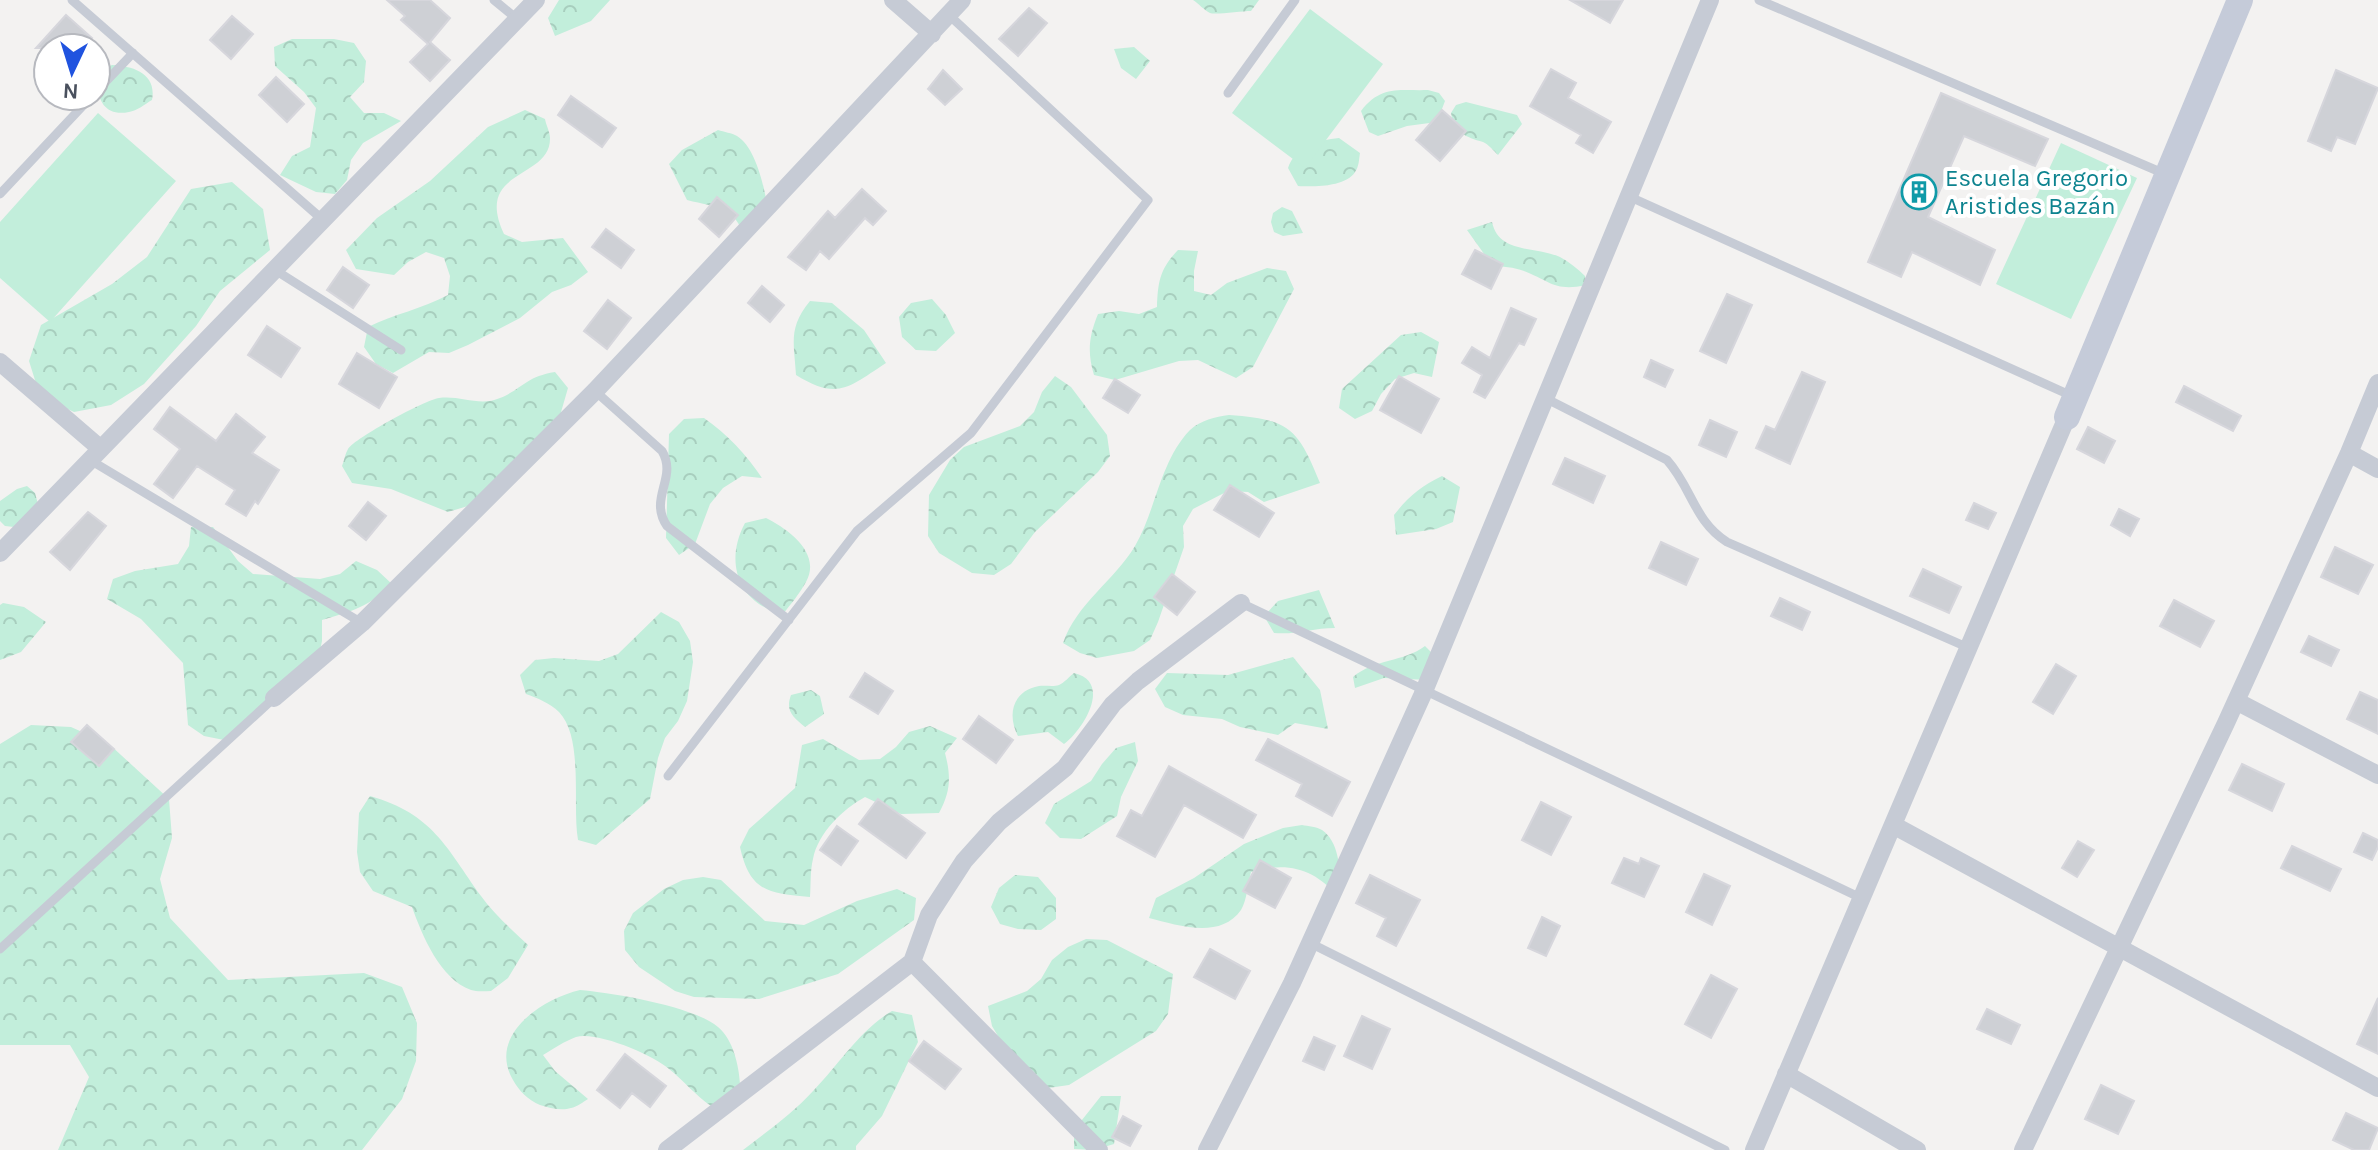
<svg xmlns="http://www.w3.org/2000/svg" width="2378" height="1150" font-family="Karla,sans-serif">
<defs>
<pattern id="forest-crowns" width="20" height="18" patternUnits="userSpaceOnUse" patternTransform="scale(2)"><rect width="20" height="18" fill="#c2eedb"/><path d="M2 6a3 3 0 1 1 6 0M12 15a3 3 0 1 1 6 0" fill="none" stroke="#a8cebe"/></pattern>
</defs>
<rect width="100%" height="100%" fill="#f3f2f1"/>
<!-- forest -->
<path fill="url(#forest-crowns)" d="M559,0H610L591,21L555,36L548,18Z
M1193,0H1259L1251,11C1242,11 1215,15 1210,13C1204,10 1199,4 1193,0Z
M292,39H334L354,43L366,61L364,82L350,97L364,113H384L401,121L363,143L351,160L347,180L335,194L316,192L280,175L292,156L310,147L316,108L304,92L275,66L274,47Z
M1134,47L1150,61L1136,79L1121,68L1114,49Z
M112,65C134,66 157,74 152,100C145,104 137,111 129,112C100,118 93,91 102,69Z
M1428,90L1439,93L1445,101L1437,122L1407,126L1378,136L1369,132L1361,111C1381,85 1399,91 1428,90Z
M1466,102L1517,115L1522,124L1498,155C1494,151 1488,144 1483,142C1466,137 1454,133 1451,113L1456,105Z
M525,110L545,119C546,125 550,132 550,138C551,180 473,168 504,234L522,242L563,238L588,272L571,285L552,292L520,318L468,345L449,353L429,352L393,373L376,364L364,347L368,327C394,314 422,309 448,295L450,276L444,258L426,252L408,262L394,275L356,269L346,250L377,218L430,181L488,127Z
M718,130C724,132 732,133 737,136C756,147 766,192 768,213L745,239C735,206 718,208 687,200L669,164L682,150Z
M1339,138L1360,153C1359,159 1359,167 1355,172C1346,187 1313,187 1298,186L1288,168C1295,147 1318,140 1339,138Z
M232,182L263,209L270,250L220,291L196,326L144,384L111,405L74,412L40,396L29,361L41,325L112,284L147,257L191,189Z
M1282,207L1292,211L1303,233L1283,236L1274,232L1271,222L1273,213Z
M1492,222C1499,254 1535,246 1560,257C1569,262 1578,269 1585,276L1586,285C1555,292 1550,281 1524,271C1514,267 1502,267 1492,265L1467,230Z
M1178,250L1198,251L1194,271V291L1211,295L1227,283L1267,268L1286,271L1294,289L1253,367L1236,378L1198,360L1179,361L1115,380L1094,375C1087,352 1089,336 1098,314L1119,311L1139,314L1157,307C1158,281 1160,269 1178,250Z
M932,299L946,315L955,333L936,351L916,350L902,337L899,317L911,303Z
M810,301L832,303L864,330L886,363C849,387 838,401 796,375C794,342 788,328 810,301Z
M1421,332L1439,342L1432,377L1414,373L1395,379L1381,394L1372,411L1355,419L1339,408L1342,389L1401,335Z
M555,372L568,388L557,426L468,506L448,512L391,489L352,483L342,466C344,461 345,454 348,449C355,438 425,400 439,398C460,395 480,407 500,398C524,388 525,377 555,372Z
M1055,376L1071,387L1107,435L1110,456L1098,472L1035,532L1011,564L994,575L972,573L939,553L928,536L929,495L950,460L964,447L1020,426L1034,412L1042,392Z
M1229,415C1290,419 1298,429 1320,483L1264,502L1248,492L1228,491L1193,509L1183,526L1184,547L1158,622L1150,640L1134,651L1097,658L1080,653L1063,643C1077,603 1114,581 1135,546C1156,510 1160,461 1190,430C1201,420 1215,417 1229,415Z
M704,418C727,434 746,454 762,478L742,476L723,488L710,504L695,544L679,555L666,538L669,434L684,419Z
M1442,476L1460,487L1453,522L1436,529L1396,535L1394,515C1408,497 1421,486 1442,476Z
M27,486L35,493L38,504L14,527L5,526L0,521V501L17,489Z
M766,518C788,529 822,553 806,582C800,593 791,604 783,614C738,604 724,562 745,523Z
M191,527H213L238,561L253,574L320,579L340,574L356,561L377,570L392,584C371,606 350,612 322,620V641L318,660L224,740L204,736L188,725L183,663L141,619L107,599L113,579L135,571L178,564L189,546Z
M1319,590L1335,628C1313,628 1296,635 1274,633L1264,616L1278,601Z
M3,603L24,607L46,622L21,652L0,660V605Z
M661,612L679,622L690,641L693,662L687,701L678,721L665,738L658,758L650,799L596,845L578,840C572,805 584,738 559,712C550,703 537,698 526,694L520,675L535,660L554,658L599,661L618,654Z
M1425,646L1432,653L1429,680L1384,678L1355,688L1353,677C1374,659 1404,662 1425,646Z
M1293,657L1320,690L1328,729L1295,723L1278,735L1240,727L1222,719L1183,715L1165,707L1155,689L1167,673L1228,675Z
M1074,673C1113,682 1083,730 1064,744L1048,732L1018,736C1007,715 1012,691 1039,686C1045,685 1053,687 1059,685C1064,683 1070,676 1074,673Z
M811,690L820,696L824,714L805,727C793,717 785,711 791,695Z
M31,725L71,727L109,744L169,799L172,838L160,879L170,918L228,980L364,973L402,987L417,1023L416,1061L402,1099L362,1150H58L89,1077L70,1045H0V744Z
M930,726L957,738L945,753C951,776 951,791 939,813L901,814L865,797C843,809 818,833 813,859C810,871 811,884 810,897C768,893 750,892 740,847L749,829L795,788L802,745L823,739L859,760L880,759L896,747L909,732Z
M1135,742L1138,761L1121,797L1117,816L1081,839L1060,838L1045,823L1054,804L1091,781L1102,764L1116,748Z
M370,796C433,814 446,847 481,896C494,914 512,930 528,945L508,978L491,991C485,991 477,992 471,990C440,979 422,935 412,907L373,891L360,872L357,852L359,813Z
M1302,825C1308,826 1317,827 1322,830C1342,844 1340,877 1340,898C1314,869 1289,861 1251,872C1248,883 1247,900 1241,910C1220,940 1177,925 1149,918L1156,898L1194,878L1244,844L1283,828Z
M1015,875L1038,877L1056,898V919L1041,930L1018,929L1000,924L991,907L999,888Z
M703,877L721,880L765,921L804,925L857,901L897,889L916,898L914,920L838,974L759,999L694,997L675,991L639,967L625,950L624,931L633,913L664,889L683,880Z
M1086,939L1107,940L1173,974L1168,1014L1156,1031L1069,1085L1048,1088L1026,1083L992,1026L988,1006L1027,991L1041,979L1052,960L1068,947Z
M580,990C613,993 693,1006 718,1027C733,1039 739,1066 740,1084L711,1106C695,1095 684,1081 669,1069C653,1055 597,1031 576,1037C565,1041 553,1049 543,1055L555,1071L588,1099C583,1102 577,1107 571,1108C562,1111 549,1108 540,1105C528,1100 519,1091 513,1080C487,1035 542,999 580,990Z
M892,1011L912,1015L918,1042L882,1116L856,1146V1150H743C768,1131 793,1113 814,1090C840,1063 860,1030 892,1011Z
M1101,1096H1121L1114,1144L1094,1150L1074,1149V1130Z"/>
<!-- park -->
<path fill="#c2eedb" d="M1310,9L1383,64L1305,168L1232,113Z
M98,113L176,181L50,322L0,278V222Z
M2061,143L2137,178L2071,319L1996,284Z"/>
<!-- building -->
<path fill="#ced0d5" stroke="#d6d6dc" stroke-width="2" d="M387,0H430L450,18L430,42L450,60L430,81L410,62L428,44L401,20L405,16Z
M1570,0H1623L1610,23Z
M1029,8L1047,23L1018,56L999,39Z
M66,15L92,38L83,48H36Z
M232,16L253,34L231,59L210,40Z
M1551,69L1576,83L1568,98L1611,122L1593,153L1576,143L1581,135L1530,106Z
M943,70L962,89L945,105L928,89Z
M2336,70L2378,88L2355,144L2337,137L2331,151L2308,141Z
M276,77L304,104L287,122L259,95Z
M1941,93L2048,139L2035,166L1964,136L1928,217L1995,250L1980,285L1912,252L1901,277L1868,262Z
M571,96L616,128L602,147L558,115Z
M1442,110L1466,131L1440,161L1416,140Z
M862,189L886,211L873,225L865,218L829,259L820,251L806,270L788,257L828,211L835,218Z
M717,197L738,215L719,237L699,219Z
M606,229L634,250L621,268L592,247Z
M1475,250L1503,264L1491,289L1462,274Z
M343,267L369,285L353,308L327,290Z
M762,286L784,305L770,322L748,303Z
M1727,294L1752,305L1726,363L1700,351Z
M608,300L631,318L607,349L584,331Z
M1511,308L1536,319L1524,345L1519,343L1485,398L1474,392L1482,375L1462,363L1472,347L1490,358Z
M267,326L300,348L281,377L248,355Z
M357,353L397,377L379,408L339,384Z
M1651,360L1673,370L1665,387L1644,377Z
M1802,372L1825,382L1790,464L1756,448L1766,426L1775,430Z
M1399,376L1439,399L1421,433L1380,410Z
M1115,379L1140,395L1128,413L1103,398Z
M2184,386L2241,416L2233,431L2176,402Z
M170,407L216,441L236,414L265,437L252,453L279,470L258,504L255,501L246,516L226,504L235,490L197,466L173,498L154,484L180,449L154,429Z
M1710,420L1737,432L1726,457L1699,445Z
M2088,427L2115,441L2104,463L2077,449Z
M1565,458L1605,476L1593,503L1553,484Z
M1230,485L1274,513L1259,537L1214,510Z
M368,502L386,516L366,540L349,526Z
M1974,503L1996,513L1988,529L1966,520Z
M2119,509L2139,519L2130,536L2111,525Z
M88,512L106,526L70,570L50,552Z
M1661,542L1698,559L1686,585L1649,568Z
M2335,547L2373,565L2358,594L2321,577Z
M1923,569L1961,587L1949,613L1910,596Z
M1172,574L1195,592L1177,615L1154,597Z
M1780,598L1810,612L1802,630L1771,616Z
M2174,600L2214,621L2200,647L2160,626Z
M2309,636L2339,650L2331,666L2301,652Z
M2056,664L2076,676L2053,714L2033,702Z
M865,673L893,691L878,714L850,697Z
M2360,692L2378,700V734L2347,719Z
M979,716L1013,740L996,763L963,739Z
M87,725L114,749L99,766L71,742Z
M1268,739L1350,782L1332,816L1296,796L1302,784L1256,760Z
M2242,764L2284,784L2272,811L2229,790Z
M1169,766L1256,815L1243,838L1184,805L1155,857L1117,836L1131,810L1142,816Z
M878,799L925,833L906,858L859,824Z
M1541,802L1571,817L1551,855L1522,840Z
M837,826L858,841L841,865L820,850Z
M2363,833L2378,840V847L2372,860L2354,852Z
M2078,841L2094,850L2077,877L2062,868Z
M2292,846L2341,869L2330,891L2281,868Z
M1624,858L1639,864L1641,858L1659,866L1644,897L1612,883Z
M1260,860L1291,878L1275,908L1243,891Z
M1704,874L1730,886L1712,925L1686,912Z
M1370,875L1420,900L1396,946L1377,936L1386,918L1356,903Z
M1542,917L1560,926L1546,956L1528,948Z
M1210,949L1250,971L1235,999L1194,977Z
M1711,975L1737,989L1711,1038L1685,1024Z
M2378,998V1054L2357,1044Z
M1987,1009L2020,1025L2011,1044L1977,1029Z
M1362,1016L1390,1029L1372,1069L1344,1056Z
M1314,1037L1335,1046L1324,1070L1303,1061Z
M924,1041L961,1069L945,1089L909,1061Z
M625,1054L666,1086L650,1107L632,1093L620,1108L597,1090Z
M2101,1085L2134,1101L2118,1134L2085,1119Z
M2346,1113L2378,1128L2369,1150H2354L2333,1140Z
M1123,1116L1141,1126L1130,1146L1112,1137Z"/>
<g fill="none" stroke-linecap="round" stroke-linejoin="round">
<!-- lane -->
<path stroke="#c6cbd5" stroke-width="9" d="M72,0L323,220
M494,0L517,19
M1759,0L2165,174
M96,92L133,53
M1228,93L1295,0
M0,194L92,96
M1628,196L2072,396
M275,270L401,350
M595,391L662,451C678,478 648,498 667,526L789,620
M1545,398L1667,460C1692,488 1694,521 1727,542L1969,648
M90,460L362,623
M1241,603L1861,898
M668,776L857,531L971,433L1148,200L950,16
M1310,943L1725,1150
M0,949L274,698"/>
<!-- street -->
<path stroke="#c6cbd5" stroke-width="18" d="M893,0L932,34
M0,362L101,449
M2349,453L2378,469
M0,553L536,0
M274,698L362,623L595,391L962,0
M2236,701L2378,775
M1893,825L2378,1088
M912,962L929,915L964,861L999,822L1065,768L1113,704L1138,681L1241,603
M1786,1074L1917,1150
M667,1150L912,962L1099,1150
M1207,1150L1292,983L1422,696L1710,0
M1754,1150L2067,417
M2023,1150L2226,723L2349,453L2378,383"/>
<!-- secondary -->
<path stroke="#c5cbd9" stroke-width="26" d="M2067,417L2240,0"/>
</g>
<!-- icons -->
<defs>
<g id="building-ring" transform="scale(1.8)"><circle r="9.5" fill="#fff" stroke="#0f9aa8" stroke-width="1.5"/><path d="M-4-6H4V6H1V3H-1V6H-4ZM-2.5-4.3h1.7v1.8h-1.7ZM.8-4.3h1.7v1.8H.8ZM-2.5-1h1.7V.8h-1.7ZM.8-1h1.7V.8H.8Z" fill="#0f9aa8"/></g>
</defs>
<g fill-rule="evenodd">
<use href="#building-ring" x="1919" y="192"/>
</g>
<g text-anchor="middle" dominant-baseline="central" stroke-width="8" stroke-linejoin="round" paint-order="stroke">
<!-- culture labels -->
<g font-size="24" fill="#0d838f" stroke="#fff" text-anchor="start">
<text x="1945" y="178">Escuela Gregorio<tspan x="1945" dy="28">Aristides Bazán</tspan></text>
</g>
</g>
<!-- north arrow -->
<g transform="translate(72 72) rotate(184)"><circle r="38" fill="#ffffff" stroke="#b7b9bf" stroke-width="2"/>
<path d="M0-6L14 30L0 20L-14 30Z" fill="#2053df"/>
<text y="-12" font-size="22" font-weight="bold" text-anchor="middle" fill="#4a515e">N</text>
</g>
</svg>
